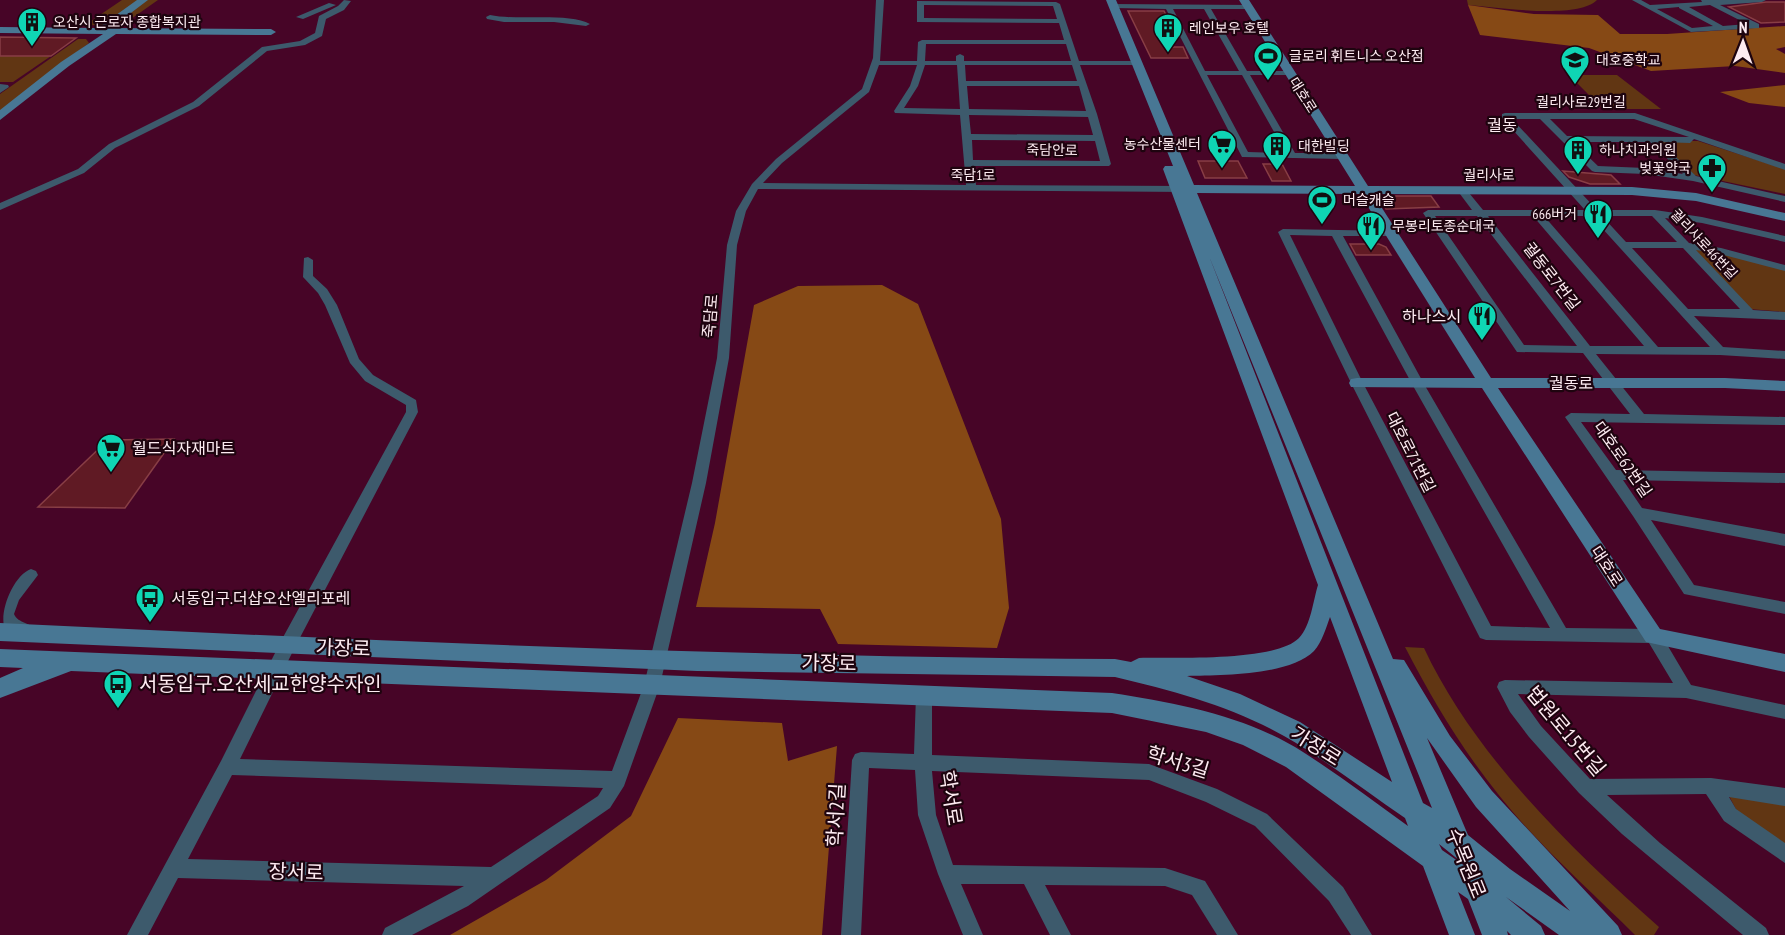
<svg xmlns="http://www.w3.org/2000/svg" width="1785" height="935" font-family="'PT Sans Narrow','Noto Sans KR',sans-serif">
<rect width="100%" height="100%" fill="#470527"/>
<!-- green -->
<path fill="#613613" d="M122,0H158L121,26L85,25Z
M1467,0H1597C1577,20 1497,7 1468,5Z
M78,39H86L89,43L0,111V94Z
M0,56H51L13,82H0Z
M1569,75H1617L1661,109H1603Z
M1658,141H1698L1785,169V194L1694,175Z
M1691,248L1723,253L1785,269V312L1749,309Z
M1405,647L1424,648C1474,755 1571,849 1659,927L1654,935H1635C1590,890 1537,844 1498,794C1461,748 1432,699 1405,647Z
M1728,794L1785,801V845L1739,815Z"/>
<!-- forest -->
<path fill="#864915" d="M1468,5L1534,14L1598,15L1620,34H1667L1785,26V47L1776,49L1785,54V73L1735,66L1651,71L1589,48L1480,35Z
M1785,85V107L1749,103L1720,92Z
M882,285L918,304L1001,519L1009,608L997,648L838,644L820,609L696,607L715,523L754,305L798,286Z
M678,718L782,723L788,761L837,746L822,935H450L546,880L631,816Z"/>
<!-- building -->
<path fill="#601a24" stroke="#883e45" stroke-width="1.5" d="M1766,2H1785V22L1761,23L1729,7Z
M1128,11H1164L1169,21H1160L1172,47H1183L1188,58H1151Z
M0,37L76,38L51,56H0Z
M1198,161H1238L1247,178H1205Z
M1263,164H1282L1291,181H1272Z
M1563,171L1611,175L1620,184H1590L1569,177Z
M1383,196H1431L1439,207L1386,209L1380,200Z
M1350,244H1379L1386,247L1391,255H1356Z
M174,439L125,508L38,507L108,440Z"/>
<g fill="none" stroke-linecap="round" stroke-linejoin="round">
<!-- street -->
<path fill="#3d5a6c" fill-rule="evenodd" d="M344,0L351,1L344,10L326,19L322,36L305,45L267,51L199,106L115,148L84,173L0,210V203L78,169L109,144L193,102L262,47L300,41L315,33L319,16L338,6Z
M876,0H884L880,61H917L918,42L922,40H1064L1059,23L917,22V1L1056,2L1060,4L1079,61H1138L1142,63L1138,65H1080L1097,114L1111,164L1109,166H974L976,185L1188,186L1193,189L1188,192L758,189L746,211L737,245L729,358L706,483L660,685L624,786L610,808L468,906L412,935H382L385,928L464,886L178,878L148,935H127L221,761L281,641L406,412V405L365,381L350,363L325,305L318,293L303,277L304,258L308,257L313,260V276L327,289L337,305L359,359L373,375L416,400L418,412L293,651L240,759L612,771L644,685L692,483L717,358L727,245L736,211L752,184L776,159L862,89L873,58ZM924,5L1053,6L1057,19L924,18ZM926,44H1066L1071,61H964V56L960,54L956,56V61H925ZM879,65H917L910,86L894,111L895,113L960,115L966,185L763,183L782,163L869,92ZM925,65H957L960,109L904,108L918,86ZM965,65H1072L1077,81H966ZM967,86H1079L1086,111L969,109ZM969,115L1088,117L1093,135L971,134ZM972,140L1095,141L1100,161L973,160ZM232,775L603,788L598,796L491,867L188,859Z
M1632,0H1641L1650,5L1702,2L1701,0H1766L1762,2L1720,5L1759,24V28L1691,32ZM1710,5L1747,24L1723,26L1689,7ZM1679,7V8L1713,26L1692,28L1657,9Z
M329,3L336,5L303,19L296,17Z
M1111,4L1251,5L1252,7L1248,9H1211L1247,71H1289L1293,73L1289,75H1250L1295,153H1341L1346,156L1341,159L1242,157L1166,9L1114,8H1111ZM1173,9H1204L1239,71H1205ZM1207,75H1242L1286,153L1248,152Z
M490,15C517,21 569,12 590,24L586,26L554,22H504L487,19L486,17Z
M0,84L8,85L9,87L0,93Z
M1505,113H1635L1785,164V170L1694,139L1690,143L1660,142L1696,176L1785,196V202L1693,181L1645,174L1595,172L1592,171L1540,119H1512L1597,210H1655L1702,217L1785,236V242L1702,223L1665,218L1689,243L1721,248L1785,265V271L1720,254L1696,250L1753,310L1785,312V320L1694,316L1723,347L1785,351V359L1720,355L1596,354L1644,414L1785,417V425L1581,422L1616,470L1785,473V483L1623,480L1642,508L1785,534V546L1651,520L1694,585L1785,602V614L1684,594L1633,516L1565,417L1571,413L1630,414L1583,353L1517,352L1423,213L1428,210H1472L1457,190L1462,187L1465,188L1483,210H1585L1502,118V114ZM1550,119H1634L1689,137L1567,136ZM1573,142H1650L1683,174L1645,168L1598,166ZM1435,216H1477L1577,346L1524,345ZM1488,216H1533L1644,346H1590ZM1544,216H1591L1710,347H1658ZM1602,216H1652L1677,242H1626ZM1632,248H1683L1740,309H1688Z
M1283,229L1395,231V235L1391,236H1343L1424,384L1566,628L1653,629L1659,631L1691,685L1785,705V719L1686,698L1518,694L1541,726L1590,779L1711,778L1785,788V806L1729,797L1736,809L1785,843V863L1724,821L1706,794L1607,795L1660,843L1766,928L1769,935H1743L1622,834L1579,793L1529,737L1510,712L1497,687L1499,682L1505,680L1673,683L1649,643L1486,640L1480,638L1351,383L1278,232ZM1290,235L1332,236L1412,384L1550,628L1491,626L1363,383Z
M31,569L36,571L38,575L19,600L14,614C18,624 32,622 37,632L35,637L29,639C21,636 10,633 4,626C0,609 14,575 31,569Z
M924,688L930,690L932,695V755L1149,764L1217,789L1267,814L1343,887L1372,935H1351L1329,901L1255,826L1206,802L1149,780L932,771L936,815L953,865L1165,868L1205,881L1238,935H1217L1192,895L1165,886L1045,885L1071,935H1050L1024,884H961L983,935H963L938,874L918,815L915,770L869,768L861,935H841L852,760L855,754L861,752L914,754L916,695L918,690Z"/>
<!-- secondary -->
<path fill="#487794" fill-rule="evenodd" d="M137,0H148L111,28L271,29L276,32L271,35L116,34L69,66L0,120V110L61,62L103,34L0,33V27L98,28Z
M1106,0H1116L1194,185L1355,186L1239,0H1249L1368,186L1632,187L1696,193L1785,213V221L1696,201L1632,195L1373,194L1491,378H1725L1785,381V391L1725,388H1498L1660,629L1785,654V672L1646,642L1482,388L1351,387L1349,383L1351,379L1357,378H1475L1360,194L1197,193L1393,659L1404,660L1450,736L1492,791L1618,926L1622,935H1559L1506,897L1541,926L1545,935H1511L1507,931L1508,935H1482L1468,899L1458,892L1475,935H1449L1423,866L1286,767L1243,745L1206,732L1112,713L71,671L0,698V678L23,668L0,667V649L1112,693C1177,703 1247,716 1303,752C1339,775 1373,801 1408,826L1405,818C1365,791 1326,760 1284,736C1231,706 1174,691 1115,677L697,671L0,641V623C372,641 743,657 1115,659L1131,662L1139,658C1174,657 1276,662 1299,638C1311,625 1313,601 1318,585L1163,169L1165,166H1173ZM1209,256L1432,808L1423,803ZM1330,617L1392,782L1300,722L1240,694L1187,676C1220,675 1289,676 1314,651C1322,642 1326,628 1330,617ZM1427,738L1476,807L1570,911L1510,869L1468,835ZM1439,844L1475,873L1442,850Z"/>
</g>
<!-- icons -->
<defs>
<g id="building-pin" transform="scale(1.5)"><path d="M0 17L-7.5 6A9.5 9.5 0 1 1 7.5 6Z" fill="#0fd5b4" stroke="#1e040f"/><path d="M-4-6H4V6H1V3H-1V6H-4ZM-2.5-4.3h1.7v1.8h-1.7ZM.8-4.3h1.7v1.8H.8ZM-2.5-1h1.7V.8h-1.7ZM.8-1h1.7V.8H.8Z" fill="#111"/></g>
<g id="stadium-pin" transform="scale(1.5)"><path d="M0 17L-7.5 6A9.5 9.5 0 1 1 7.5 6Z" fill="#0fd5b4" stroke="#1e040f"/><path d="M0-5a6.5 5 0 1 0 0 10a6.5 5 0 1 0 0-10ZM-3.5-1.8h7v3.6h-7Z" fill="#111"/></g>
<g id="school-pin" transform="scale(1.5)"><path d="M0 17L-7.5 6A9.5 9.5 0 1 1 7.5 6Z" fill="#0fd5b4" stroke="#1e040f"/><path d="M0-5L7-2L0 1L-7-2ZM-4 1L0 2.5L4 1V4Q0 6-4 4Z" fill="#111"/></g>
<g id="supermarket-pin" transform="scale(1.5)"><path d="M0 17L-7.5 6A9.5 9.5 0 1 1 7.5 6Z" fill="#0fd5b4" stroke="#1e040f"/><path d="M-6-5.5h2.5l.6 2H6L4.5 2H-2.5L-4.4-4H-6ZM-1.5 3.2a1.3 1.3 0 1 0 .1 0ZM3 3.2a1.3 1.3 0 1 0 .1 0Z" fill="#111"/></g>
<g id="pharmacy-pin" transform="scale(1.5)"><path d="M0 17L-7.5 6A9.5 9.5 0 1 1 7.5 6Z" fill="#0fd5b4" stroke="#1e040f"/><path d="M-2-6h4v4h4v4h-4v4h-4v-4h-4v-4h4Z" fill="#111"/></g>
<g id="restaurant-pin" transform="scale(1.5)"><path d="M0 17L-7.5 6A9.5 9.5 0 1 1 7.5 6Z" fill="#0fd5b4" stroke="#1e040f"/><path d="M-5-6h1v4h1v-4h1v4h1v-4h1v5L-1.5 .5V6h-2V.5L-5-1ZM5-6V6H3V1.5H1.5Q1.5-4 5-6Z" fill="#111"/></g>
<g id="bus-pin" transform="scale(1.5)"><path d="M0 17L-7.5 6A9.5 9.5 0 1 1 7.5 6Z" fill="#0fd5b4" stroke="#1e040f"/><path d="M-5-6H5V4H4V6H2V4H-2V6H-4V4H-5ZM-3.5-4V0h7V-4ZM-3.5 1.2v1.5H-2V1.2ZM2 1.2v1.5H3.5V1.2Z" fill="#111"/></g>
</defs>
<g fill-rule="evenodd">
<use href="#building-pin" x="32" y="22"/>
<use href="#building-pin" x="1168" y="28"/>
<use href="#stadium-pin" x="1268" y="56"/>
<use href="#school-pin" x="1575" y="60"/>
<use href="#supermarket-pin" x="1222" y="144"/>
<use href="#building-pin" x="1277" y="146"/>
<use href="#building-pin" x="1578" y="150"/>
<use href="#pharmacy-pin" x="1712" y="168"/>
<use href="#stadium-pin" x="1322" y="200"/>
<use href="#restaurant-pin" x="1598" y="214"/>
<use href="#restaurant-pin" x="1371" y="226"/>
<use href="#restaurant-pin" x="1482" y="316"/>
<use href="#supermarket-pin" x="111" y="448"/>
<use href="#bus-pin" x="150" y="598"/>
<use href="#bus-pin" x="118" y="684"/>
</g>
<g text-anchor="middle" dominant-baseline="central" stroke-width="4.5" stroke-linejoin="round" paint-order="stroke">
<!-- far-poi labels -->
<g font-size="14" fill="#fdebf1" stroke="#1e040f" text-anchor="start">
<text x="53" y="22">오산시 근로자 종합복지관</text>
<text x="1189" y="28">레인보우 호텔</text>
<text x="1289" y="56">글로리 휘트니스 오산점</text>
<text x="1596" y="60">대호중학교</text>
<text x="1201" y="144" text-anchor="end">농수산물센터</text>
<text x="1298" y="146">대한빌딩</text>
<text x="1599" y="150">하나치과의원</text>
<text x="1691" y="168" text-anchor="end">벚꽃약국</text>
<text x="1343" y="200">머슬캐슬</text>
<text x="1577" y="214" text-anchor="end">666버거</text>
<text x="1392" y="226">무봉리토종순대국</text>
</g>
<!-- far-street labels -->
<g font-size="14" fill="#fdebf1" stroke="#1e040f">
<text transform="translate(1303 95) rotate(58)">대호로</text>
<text x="1581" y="102">궐리사로29번길</text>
<text transform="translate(1052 150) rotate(1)">죽담안로</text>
<text x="973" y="175">죽담1로</text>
<text x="1489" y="175">궐리사로</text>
<text transform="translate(1704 244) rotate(47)">궐리사로46번길</text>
</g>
<!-- far-quarter labels -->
<g font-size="16" fill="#fdebf1" stroke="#1e040f">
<text x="1502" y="125">궐동</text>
</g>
<!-- street labels -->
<g font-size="16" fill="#fdebf1" stroke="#1e040f">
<text transform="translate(1552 276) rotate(52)">궐동로7번길</text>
<text transform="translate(710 316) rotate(-85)">죽담로</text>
<text x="1571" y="383">궐동로</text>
<text transform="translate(1411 452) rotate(63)">대호로71번길</text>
<text transform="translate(1623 459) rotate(55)">대호로62번길</text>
<text transform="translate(1607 566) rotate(57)">대호로</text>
</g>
<!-- poi labels -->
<g font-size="16" fill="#fdebf1" stroke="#1e040f" text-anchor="start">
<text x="1461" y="316" text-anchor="end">하나스시</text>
<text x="132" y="448">월드식자재마트</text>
<text x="171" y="598">서동입구.더샵오산엘리포레</text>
</g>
<!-- near-street labels -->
<g font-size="20" fill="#fdebf1" stroke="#1e040f">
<text transform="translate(343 648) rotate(2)">가장로</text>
<text transform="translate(829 663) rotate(1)">가장로</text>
<text transform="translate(1566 731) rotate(50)">법원로15번길</text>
<text transform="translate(1316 746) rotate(32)">가장로</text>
<text transform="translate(1178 762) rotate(17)">학서3길</text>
<text transform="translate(951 798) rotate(81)">학서로</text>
<text transform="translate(836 815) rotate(-87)">학서2길</text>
<text transform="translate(1466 863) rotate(68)">수목원로</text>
<text transform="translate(296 872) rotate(2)">장서로</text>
</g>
<!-- near-poi labels -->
<g font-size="20" fill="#fdebf1" stroke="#1e040f" text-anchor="start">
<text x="139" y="684">서동입구.오산세교한양수자인</text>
</g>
</g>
<!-- north arrow -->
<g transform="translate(1743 42) rotate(1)" stroke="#1e040f" stroke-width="4.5" paint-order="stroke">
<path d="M0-4.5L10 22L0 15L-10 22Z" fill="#fdebf1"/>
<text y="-9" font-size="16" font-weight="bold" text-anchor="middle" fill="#fdebf1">N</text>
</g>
</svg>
